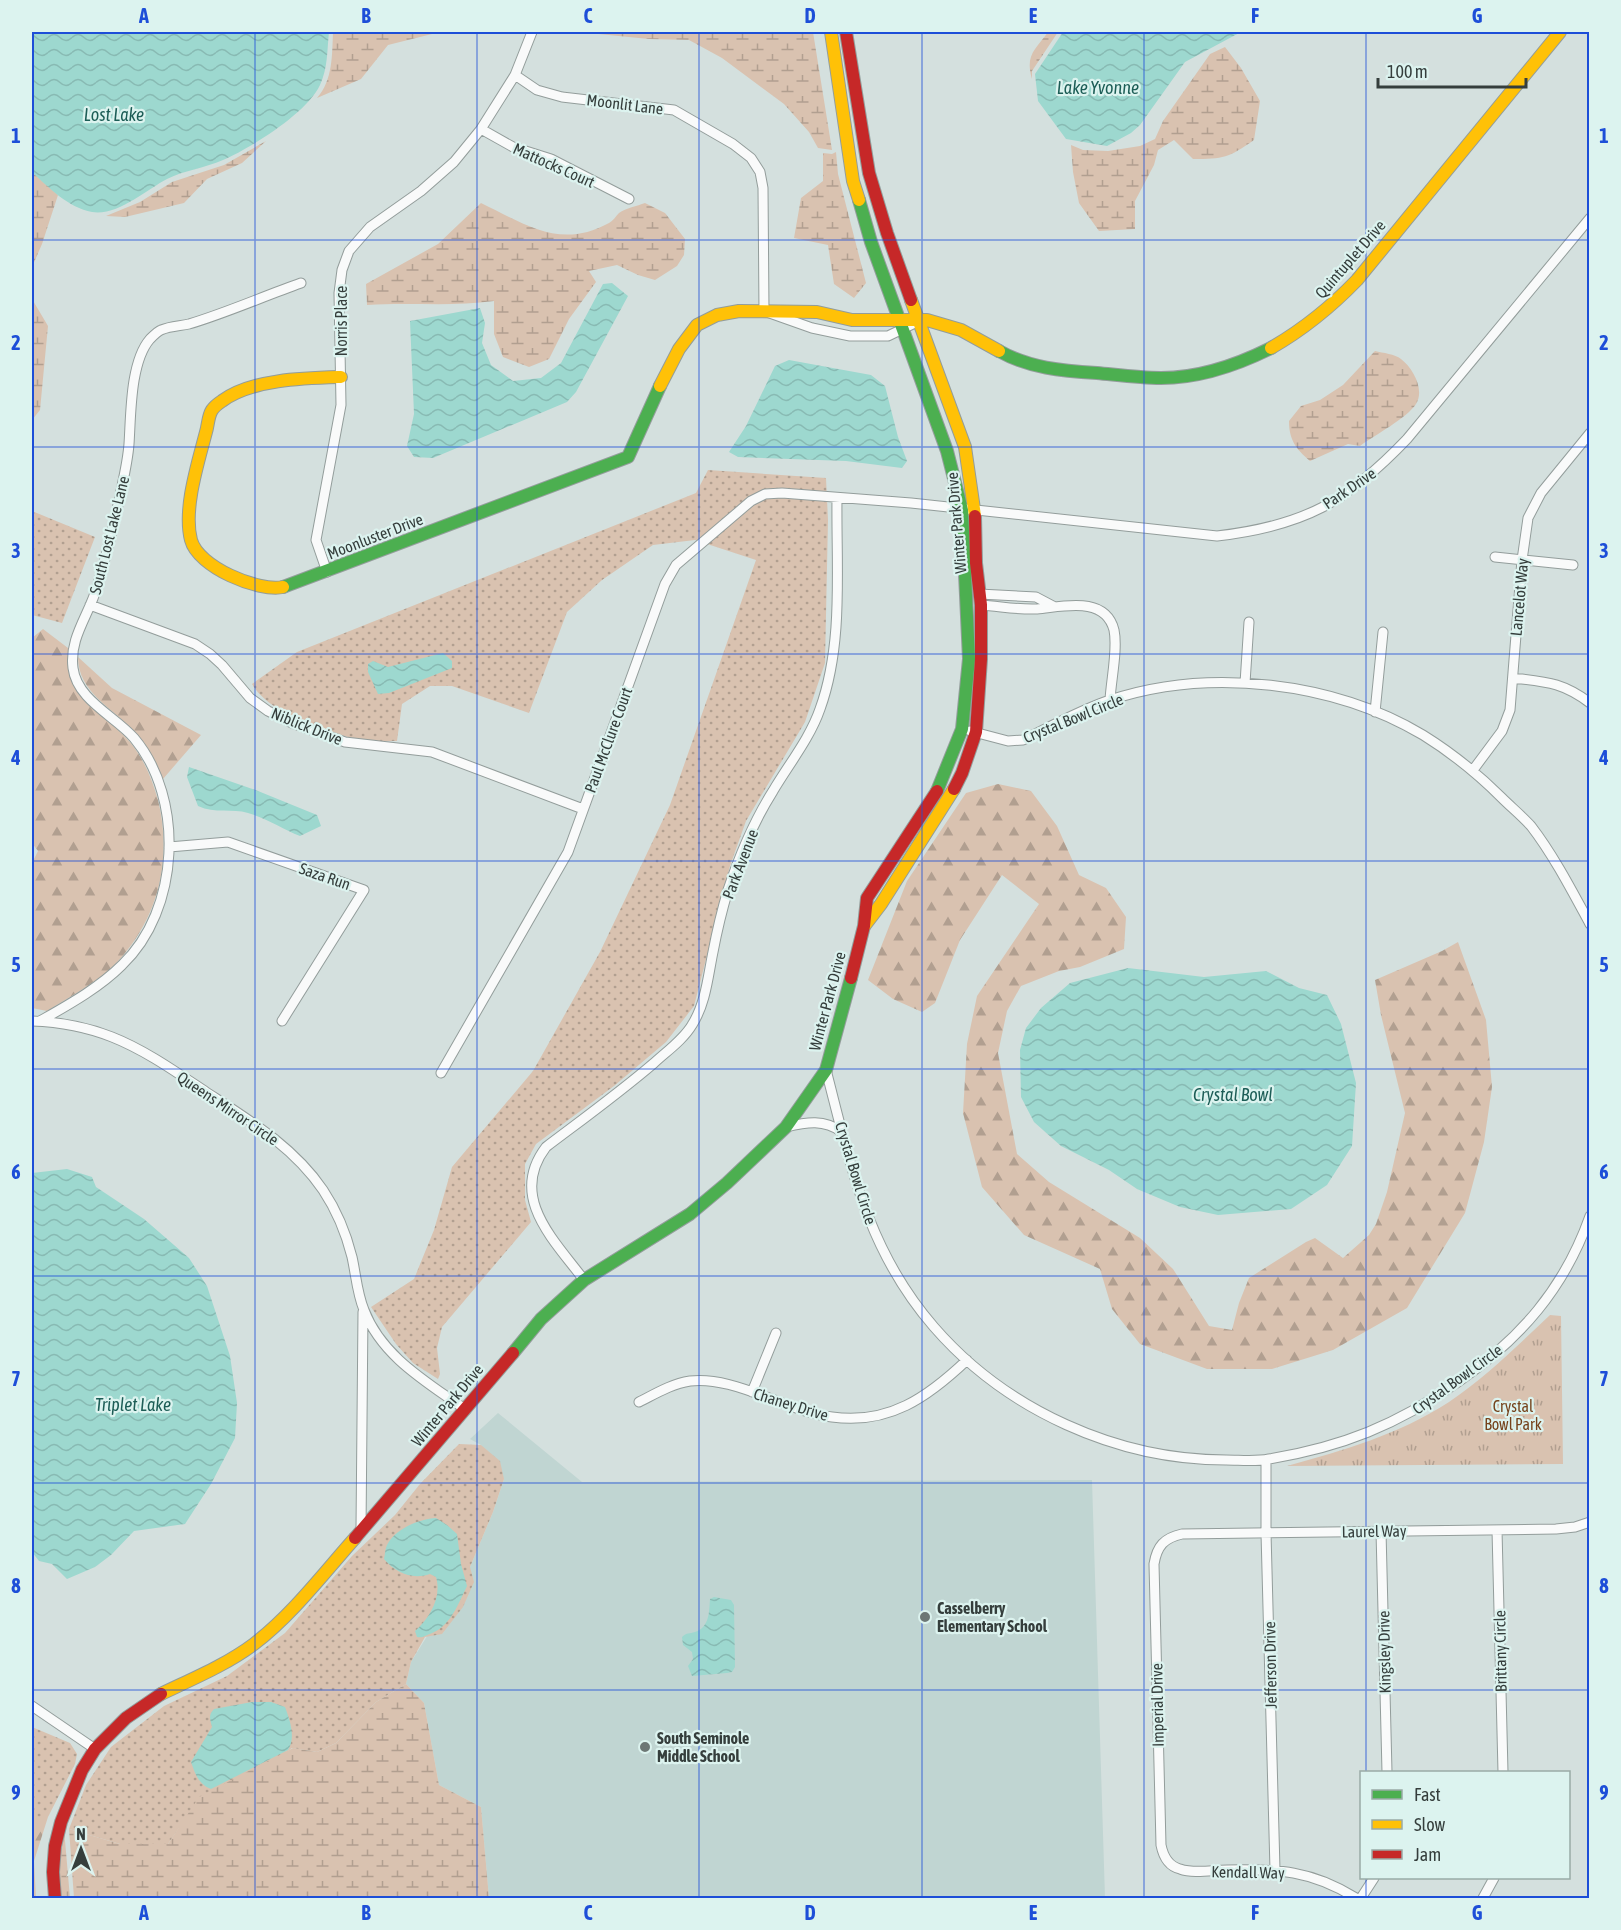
<svg xmlns="http://www.w3.org/2000/svg" width="1621" height="1930" font-family="'Asap Condensed',sans-serif">
<defs>
<pattern id="grass-dots" width="8" height="8" patternUnits="userSpaceOnUse" patternTransform="scale(1.5)"><rect width="8" height="8" fill="#d9c2b0"/><path d="M2 2h.1M6 6h.1" fill="none" stroke="#b19f90" stroke-width="1.8" stroke-linecap="round"/></pattern>
<pattern id="forest-firs" width="22" height="20" patternUnits="userSpaceOnUse" patternTransform="scale(1.5)"><rect width="22" height="20" fill="#d9c2b0"/><path d="M5 1l3.5 6h-7zM16 11l3.5 6h-7z" fill="#b19f90"/></pattern>
<pattern id="wetland-marsh" width="20" height="14" patternUnits="userSpaceOnUse" patternTransform="scale(1.5)"><rect width="20" height="14" fill="#d9c2b0"/><path d="M1 5h8M5 5V1M11 12h8M15 12V8" fill="none" stroke="#b19f90"/></pattern>
<pattern id="park-tufts" width="24" height="20" patternUnits="userSpaceOnUse" patternTransform="scale(1.5)"><rect width="24" height="20" fill="#d9c2b0"/><path d="M3 7l-1-3M5 7V3M7 7l1-3M15 17l-1-3M17 17v-4M19 17l1-3" fill="none" stroke="#b19f90"/></pattern>
<pattern id="water-waves" width="16" height="10" patternUnits="userSpaceOnUse" patternTransform="scale(1.5)"><rect width="16" height="10" fill="#9dd8cf"/><path d="M0 5q4-4 8 0t8 0" fill="none" stroke="#88bab3"/></pattern>
</defs>
<rect width="100%" height="100%" fill="#d4e0de"/>
<!-- built -->
<path fill="#c0d5d2" d="M498,1413L582,1482L1092,1480L1105,1898H489L481,1807L439,1785L424,1703L406,1684L411,1662L470,1567L493,1512L504,1479L481,1445L470,1439Z"/>
<!-- grass -->
<path fill="url(#grass-dots)" d="M708,470L826,478L828,520L825,663L805,722L746,821L730,866L694,1006L666,1042L614,1086L536,1144L525,1164V1200L531,1222L442,1327L437,1348L440,1374L438,1379L413,1363L396,1344L371,1307L414,1279L434,1230L452,1167L533,1071L600,952L670,805L756,560L695,540L653,545L602,580L567,612L529,713L452,686H430L402,704L397,741C388,741 378,742 369,741C336,737 268,714 252,684L297,652L696,493Z
M32,511L95,537L62,623L32,615Z
M459,1444L481,1445L500,1461L504,1479L493,1512L470,1567L474,1582L463,1607L442,1634L425,1637L411,1662L406,1684L376,1702L336,1743L317,1752L292,1748L179,1828L168,1844H120L69,1829L86,1785L111,1747L164,1706L227,1676L285,1633L352,1556L395,1515L420,1484Z
M32,1727L70,1743L77,1754L75,1764L48,1817H32Z"/>
<!-- forest -->
<path fill="url(#forest-firs)" d="M43,629L68,648C68,706 98,705 130,742C144,759 152,779 158,800C172,857 160,913 121,958C102,980 71,996 47,1011L32,1008V863L38,851L32,843V638Z
M78,657L112,688L201,735L163,779L164,782C156,764 149,747 136,733C113,708 78,693 78,657Z
M998,784L1031,791L1057,826L1079,875L1106,888L1126,917L1124,949L1080,967L1059,971L1021,986L1007,1011L998,1053L1017,1154L1049,1182L1140,1238L1173,1269L1209,1326L1232,1330L1239,1303L1249,1278L1306,1242L1315,1238L1343,1258L1369,1235L1376,1224L1387,1192L1405,1113L1381,1015L1375,980L1442,951L1458,942L1486,1020L1492,1087L1484,1142L1465,1213L1407,1308L1333,1350L1272,1369H1207L1140,1344L1112,1309L1100,1269L1024,1235L982,1187L963,1113L967,1044L977,996L1039,904L1002,875L960,940L935,1003L922,1012L893,999L868,980L907,881L966,793Z
M32,1817H48L34,1861L36,1898H32Z"/>
<!-- wetland -->
<path fill="url(#wetland-marsh)" d="M333,32H492L432,34L388,45L361,79L317,98C333,80 332,55 333,32Z
M578,32H813L832,150L818,148L809,132L784,104L722,58L689,40L649,39Z
M1048,32H1058L1032,71V79C1025,55 1035,50 1048,32Z
M1225,47L1241,68L1260,101L1254,140C1228,158 1224,159 1193,159L1174,140L1158,150L1154,165L1135,201V229L1099,231L1079,203L1073,172L1071,145L1083,150L1108,151L1140,146L1155,139L1163,121L1210,54Z
M266,141L242,163L207,179L184,203L125,217L106,216L140,202L172,182L224,165Z
M836,152L838,174L866,283L854,298L834,284L828,245L794,238L801,198L823,181V153L832,154Z
M32,172L58,195L42,244L32,267Z
M481,203C525,224 560,250 609,223C613,221 616,216 619,213C626,208 637,206 645,203L665,213L685,239L684,255L677,266L655,280L638,275L617,265L589,271L596,282L569,319L549,359L529,367L503,357L494,334V301C452,307 410,302 367,305L366,284L438,244Z
M32,299L48,326L40,410L32,420Z
M1375,351C1383,353 1395,354 1401,359C1413,368 1425,390 1416,404C1407,418 1375,435 1360,446L1348,444L1310,461C1296,449 1289,440 1289,421L1301,406L1320,400L1343,385Z
M406,1684L424,1703L439,1785L481,1807L489,1898H74L69,1829L120,1844H168L199,1797L293,1748L317,1752L336,1743L376,1702Z
M64,1829L70,1898H60C59,1875 59,1853 64,1829Z"/>
<!-- park -->
<path fill="url(#park-tufts)" d="M1550,1315L1561,1316L1563,1464L1287,1466C1344,1450 1398,1435 1449,1402C1486,1377 1518,1345 1550,1315Z"/>
<!-- water -->
<path fill="url(#water-waves)" d="M32,32H329C327,50 328,68 320,85C307,113 251,148 223,160C205,168 185,170 167,179C146,190 118,216 92,212C69,208 48,187 32,172Z
M1063,32H1241L1185,62L1140,125L1131,133L1107,146L1066,139L1038,101L1035,74Z
M612,283L628,296L576,392L567,402L433,458L414,457L407,446L414,414L410,321L480,308L485,323L482,343L491,365L513,381L541,378L561,363L603,284Z
M789,360L871,375L885,386L898,437L907,461L902,468L846,461L738,457L729,452L746,426L775,366Z
M443,653L452,661V668L389,693L378,694L368,672V664L373,661L388,667Z
M189,767L258,791L317,815L321,826L300,836C283,829 266,818 248,813C232,808 215,814 198,806L187,777Z
M1128,968L1204,977L1266,971L1299,988L1327,995L1341,1024L1356,1083L1352,1146L1327,1185L1291,1209L1218,1215L1180,1207L1137,1189L1109,1170L1061,1146L1034,1122L1021,1097L1020,1050L1026,1028L1041,1008L1070,983Z
M67,1169L92,1177L96,1187L144,1219L189,1258L207,1286L230,1356L237,1403L235,1438L211,1484L185,1524L134,1531L111,1555L95,1567L67,1579L52,1564L39,1561L32,1552V1173Z
M436,1518L447,1525L457,1534L461,1564L467,1586C458,1604 451,1626 430,1634C424,1636 423,1638 417,1637L415,1631C430,1618 442,1597 436,1577L430,1574C412,1580 396,1573 384,1559C385,1555 385,1549 387,1545C395,1529 419,1519 436,1518Z
M714,1597L731,1600L734,1605L735,1667L732,1672L727,1673L692,1676L688,1666L693,1659L692,1652L683,1645L682,1637C687,1632 689,1634 695,1632C710,1627 709,1611 710,1599Z
M252,1702H271L285,1707C290,1720 296,1738 288,1750L211,1789C198,1784 195,1773 191,1762L212,1727C210,1719 208,1715 214,1709Z"/>
<g fill="none" stroke-linecap="round" stroke-linejoin="round">
<!-- street casing -->
<g stroke="#939d9b" stroke-width="11">
<path id="street" d="M515,75L537,90L562,97L674,110L733,144L751,158L760,172L763,188L764,311L812,328L850,336H888L919,321
M481,129L513,147L551,159L629,199
M1495,557L1573,565
M327,572L316,540L341,405L339,293L342,270L349,251L370,227L421,191L454,162L481,129L515,75L532,32
M979,594L1036,597L1053,606
M90,605L195,644L210,654L222,665L250,698L268,711L292,723L345,742L432,752L583,809
M981,605C999,606 1018,610 1037,609C1062,607 1105,595 1114,630C1118,649 1111,680 1110,700
M1513,678C1546,682 1562,682 1590,703
M1245,683L1249,622
M1375,712L1383,632
M970,731L1008,741L1023,740C1052,726 1080,710 1110,700C1210,667 1334,682 1423,735C1452,753 1478,774 1502,798C1511,807 1522,816 1531,826C1554,856 1572,891 1590,924
M1473,770L1502,731L1510,710L1522,560L1528,518L1541,493L1590,433
M169,847L228,842L364,890L282,1021
M32,1021C58,1022 87,1027 112,1037C145,1050 176,1072 206,1092C249,1120 294,1147 323,1190C337,1211 346,1233 352,1257C356,1275 357,1293 364,1310C382,1357 427,1382 466,1410
M40,1021C68,1005 99,988 122,965C180,910 185,799 134,738C115,716 77,700 73,668C69,638 89,615 97,587C107,554 115,520 122,486C125,472 128,458 129,444C131,415 130,362 150,339C153,336 158,331 161,330C170,326 180,326 189,324C226,313 264,296 301,283
M826,1070C851,1166 867,1250 934,1327C1006,1410 1117,1460 1226,1460C1240,1460 1255,1462 1269,1459C1342,1447 1397,1425 1458,1382C1521,1338 1564,1289 1590,1216
M441,1073L568,852L665,584L676,565L751,501L765,494L782,493L911,503L1217,536C1304,526 1347,502 1407,439L1590,218
M786,1127C807,1122 824,1119 842,1132
M584,1280C554,1240 508,1197 546,1147C583,1119 619,1093 654,1063C667,1051 683,1040 692,1025C706,1003 708,976 713,952C717,931 722,910 728,890C739,857 754,821 773,791C789,764 810,738 820,709C844,643 836,566 837,498
M752,1392L776,1333
M639,1402C655,1394 671,1384 690,1381C715,1378 743,1388 766,1397C788,1405 809,1414 832,1417C889,1425 928,1397 967,1360
M1266,1460V1533L1275,1870
M361,1529L363,1312
M1497,1530L1503,1772
M1381,1531L1387,1772
M32,1706L95,1749
M1356,1898C1311,1870 1278,1869 1227,1870C1212,1870 1194,1874 1180,1869C1168,1866 1163,1855 1161,1845L1154,1564C1157,1546 1164,1538 1182,1534L1556,1529L1575,1527L1590,1522
M1361,1898L1374,1878
M1483,1898L1494,1878"/>
</g>
<!-- fast casing -->
<g stroke="#939d9b" stroke-width="14">
<path id="fast" d="M859,200L871,242L947,451L962,510L969,659L962,729L937,791
M999,351C1029,368 1062,371 1097,373C1118,375 1139,378 1161,378C1200,378 1237,365 1271,348
M283,587L628,457L660,386
M513,1353L541,1319L584,1280L690,1214L727,1183L786,1127L826,1070L851,978"/>
</g>
<!-- slow casing -->
<g stroke="#939d9b" stroke-width="14">
<path id="slow" d="M831,32L853,181L859,200
M911,300L965,447L975,516
M1271,348C1304,329 1331,307 1357,280L1560,32
M660,386L679,349L697,325L717,315L739,311L817,312L852,320H927L961,330L999,351
M283,587C258,592 198,567 191,540C183,509 198,463 206,432C208,426 208,416 212,410C214,407 219,403 222,401C252,379 305,378 341,377
M865,925L881,904L954,789
M161,1694C192,1679 226,1665 254,1644C292,1615 323,1574 355,1538"/>
</g>
<!-- jam casing -->
<g stroke="#939d9b" stroke-width="14">
<path id="jam" d="M846,32L869,173L887,233L911,300
M954,789L962,773L976,732L981,659V605L976,563L975,516
M851,978L864,926L867,898L937,791
M355,1538L513,1353
M55,1898L53,1872L55,1846L61,1822L82,1770L95,1749L126,1718L161,1694"/>
</g>
<!-- street -->
<use href="#street" stroke="#f9fafa" stroke-width="9"/>
<!-- fast -->
<use href="#fast" stroke="#4caf50" stroke-width="12"/>
<!-- slow -->
<use href="#slow" stroke="#ffc107" stroke-width="12"/>
<!-- jam -->
<use href="#jam" stroke="#c62828" stroke-width="12"/>
</g>
<!-- grid -->
<path fill="none" stroke="#1d4ed8" stroke-width="1.5" stroke-opacity="0.55" d="M255,32V1898M477,32V1898M699,32V1898M922,32V1898M1144,32V1898M1366,32V1772M32,240H1590M32,447H1590M32,654H1590M32,861H1590M32,1069H1590M32,1276H1590M32,1483H1590M32,1690H1590M1366,1878V1898"/>
<!-- markers -->
<g fill="#6d7775" stroke="#dcf3ef" stroke-width="2">
<circle cx="925" cy="1617" r="6"/>
<circle cx="645" cy="1747" r="6"/>
</g>
<g text-anchor="middle" dominant-baseline="central" stroke-width="4.5" stroke-linejoin="round" paint-order="stroke">
<!-- street labels -->
<g font-size="16" fill="#353e3c" stroke="#dcf3ef">
<text transform="translate(625 104) rotate(7)">Moonlit Lane</text>
<text transform="translate(554 165) rotate(24)">Mattocks Court</text>
<text transform="translate(1350 259) rotate(-49)">Quintuplet Drive</text>
<text transform="translate(341 321) rotate(-90)">Norris Place</text>
<text transform="translate(1349 488) rotate(-34)">Park Drive</text>
<text transform="translate(956 523) rotate(-95)">Winter Park Drive</text>
<text transform="translate(109 535) rotate(-76)">South Lost Lake Lane</text>
<text transform="translate(375 536) rotate(-21)">Moonluster Drive</text>
<text transform="translate(1519 597) rotate(-85)">Lancelot Way</text>
<text transform="translate(1073 718) rotate(-22)">Crystal Bowl Circle</text>
<text transform="translate(307 726) rotate(22)">Niblick Drive</text>
<text transform="translate(608 740) rotate(-70)">Paul McClure Court</text>
<text transform="translate(740 864) rotate(-69)">Park Avenue</text>
<text transform="translate(325 876) rotate(19)">Saza Run</text>
<text transform="translate(827 1001) rotate(-75)">Winter Park Drive</text>
<text transform="translate(228 1108) rotate(34)">Queens Mirror Circle</text>
<text transform="translate(856 1173) rotate(73)">Crystal Bowl Circle</text>
<text transform="translate(1457 1379) rotate(-36)">Crystal Bowl Circle</text>
<text transform="translate(791 1404) rotate(17)">Chaney Drive</text>
<text transform="translate(447 1405) rotate(-50)">Winter Park Drive</text>
<text transform="translate(1374 1531) rotate(-1)">Laurel Way</text>
<text transform="translate(1500 1651) rotate(-91)">Brittany Circle</text>
<text transform="translate(1384 1652) rotate(-91)">Kingsley Drive</text>
<text transform="translate(1270 1665) rotate(-91)">Jefferson Drive</text>
<text transform="translate(1157 1705) rotate(-91)">Imperial Drive</text>
<text transform="translate(1248 1872) rotate(1)">Kendall Way</text>
</g>
<!-- park labels -->
<g font-size="16" fill="#75421b" stroke="#dcf3ef">
<text x="1513" y="1406">Crystal<tspan x="1513" dy="18">Bowl Park</tspan></text>
</g>
<!-- poi labels -->
<g font-size="16" font-weight="bold" fill="#353e3c" stroke="#dcf3ef" text-anchor="start">
<text x="937" y="1608">Casselberry<tspan x="937" dy="18">Elementary School</tspan></text>
<text x="657" y="1738">South Seminole<tspan x="657" dy="18">Middle School</tspan></text>
</g>
<!-- water labels -->
<g font-size="18" font-style="italic" fill="#1c5d56" stroke="#dcf3ef">
<text x="1098" y="87">Lake Yvonne</text>
<text x="114" y="114">Lost Lake</text>
<text x="1233" y="1094">Crystal Bowl</text>
<text x="133" y="1404">Triplet Lake</text>
</g>
</g>
<!-- border -->
<rect width="1621" height="1930" fill="none" stroke="#dcf3ef" stroke-width="66"/>
<!-- legend -->
<rect x="1360" y="1771" width="210" height="108" fill="#dcf3ef" stroke="#99aba7" stroke-width="1.5"/>
<rect x="1372" y="1790" width="30" height="9" fill="#4caf50" stroke="#99aba7" stroke-width="1.5"/>
<text x="1414" y="1801" font-size="18" fill="#353e3c">Fast</text>
<rect x="1372" y="1820" width="30" height="9" fill="#ffc107" stroke="#99aba7" stroke-width="1.5"/>
<text x="1414" y="1831" font-size="18" fill="#353e3c">Slow</text>
<rect x="1372" y="1850" width="30" height="9" fill="#c62828" stroke="#99aba7" stroke-width="1.5"/>
<text x="1414" y="1861" font-size="18" fill="#353e3c">Jam</text>
<!-- north arrow -->
<g transform="translate(81 1849)" stroke="#dcf3ef" stroke-width="4.5" paint-order="stroke">
<path d="M0-4.5L10 22L0 15L-10 22Z" fill="#353e3c"/>
<text y="-9" font-size="16" font-weight="bold" text-anchor="middle" fill="#353e3c">N</text>
</g>
<!-- scale -->
<path d="M1378 78v9h148v-9" fill="none" stroke="#353e3c" stroke-width="3"/>
<text x="1387" y="78" font-size="18" fill="#353e3c" stroke="#dcf3ef" stroke-width="4.5" paint-order="stroke">100 m</text>
<rect x="33" y="33" width="1555" height="1864" fill="none" stroke="#1d4ed8" stroke-width="2"/>
<g font-size="20" text-anchor="middle" font-weight="bold" fill="#1d4ed8">
<text x="144" y="23">A</text>
<text x="366" y="23">B</text>
<text x="588" y="23">C</text>
<text x="810" y="23">D</text>
<text x="1033" y="23">E</text>
<text x="1255" y="23">F</text>
<text x="1477" y="23">G</text>
<text x="16" y="143">1</text>
<text x="1604" y="143">1</text>
<text x="16" y="350">2</text>
<text x="1604" y="350">2</text>
<text x="16" y="558">3</text>
<text x="1604" y="558">3</text>
<text x="16" y="765">4</text>
<text x="1604" y="765">4</text>
<text x="16" y="972">5</text>
<text x="1604" y="972">5</text>
<text x="16" y="1179">6</text>
<text x="1604" y="1179">6</text>
<text x="16" y="1386">7</text>
<text x="1604" y="1386">7</text>
<text x="16" y="1593">8</text>
<text x="1604" y="1593">8</text>
<text x="16" y="1800">9</text>
<text x="1604" y="1800">9</text>
<text x="144" y="1920">A</text>
<text x="366" y="1920">B</text>
<text x="588" y="1920">C</text>
<text x="810" y="1920">D</text>
<text x="1033" y="1920">E</text>
<text x="1255" y="1920">F</text>
<text x="1477" y="1920">G</text>
</g>
</svg>
